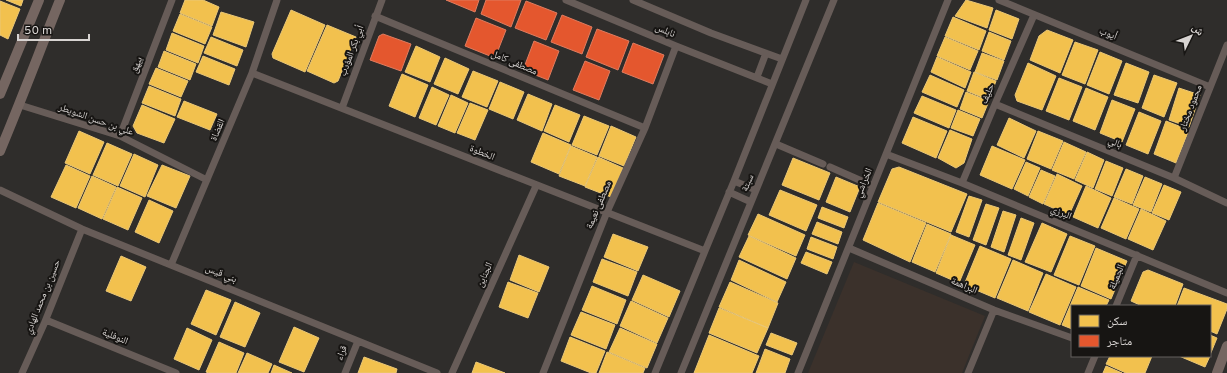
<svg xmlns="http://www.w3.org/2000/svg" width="1227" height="373" font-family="Overpass,'Noto Naskh Arabic',sans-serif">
<rect width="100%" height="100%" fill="#2f2d2b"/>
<!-- built -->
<path fill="#3b312b" d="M854,262L985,316L962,373H808Z"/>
<!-- homes -->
<path fill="#f2c14e" stroke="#eac776" d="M6,0H23L21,6Z
M185,0H203L219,7L212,26L180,13Z
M966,0L993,8L987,28L955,16Z
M0,1L20,9L8,39L0,35Z
M291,10L325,25L305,72L273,58L272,54Z
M996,10L1019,19L1012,39L989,30Z
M221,12L254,22L246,47L213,35Z
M180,14L212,27L205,44L173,31Z
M953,17L986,31L979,50L945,36Z
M327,25L356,37L338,81L334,83L307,71Z
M1047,30L1073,40L1060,73L1030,60L1039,36Z
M989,32L1011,41L1004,60L982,51Z
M172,33L204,46L198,63L166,50Z
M211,37L243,50L237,66L204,53Z
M945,37L978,51L970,70L937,56Z
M1075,42L1098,50L1085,84L1062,75Z
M416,46L440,57L430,82L405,72Z
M164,51L196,64L190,80L158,67Z
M1100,52L1122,61L1109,94L1087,85Z
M982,53L1004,61L997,80L975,72Z
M203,56L235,69L229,85L196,72Z
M937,57L971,72L965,88L931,72Z
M445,58L469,69L458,94L434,84Z
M1028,63L1056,76L1042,110L1017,101L1015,95Z
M1126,63L1149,72L1138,103L1114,95Z
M156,68L188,81L181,97L149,84Z
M473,71L498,81L487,107L462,97Z
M974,72L996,81L989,100L967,91Z
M402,74L428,85L415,117L389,106Z
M930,75L964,90L957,107L922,92Z
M1154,75L1177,83L1164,117L1142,108Z
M1059,78L1082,87L1069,120L1046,111Z
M500,82L524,92L513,119L489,109Z
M149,86L181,99L175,116L142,103Z
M432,87L449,95L436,125L419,118Z
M1086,88L1108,97L1095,130L1073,121Z
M1179,88L1200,95L1189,127L1169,120Z
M966,92L989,101L982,118L960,109Z
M528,94L552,104L542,131L517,120Z
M451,95L468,103L455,133L438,126Z
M922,96L956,110L949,128L914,113Z
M1112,100L1135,109L1122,142L1100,133Z
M184,101L217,114L210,130L177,117Z
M470,103L488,110L475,140L457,133Z
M142,105L175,119L164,143L137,133L133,126Z
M555,105L580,115L569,142L544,131Z
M958,110L980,119L973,136L951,128Z
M1139,112L1161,121L1148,154L1126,145Z
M584,116L609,126L597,155L572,145Z
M913,117L947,131L936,158L902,143Z
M1009,118L1036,131L1024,158L997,145Z
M1166,121L1189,130L1176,163L1154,154Z
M611,126L636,137L624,166L599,156Z
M950,130L972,139L964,163L956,168L938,158Z
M79,131L104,142L90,174L65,163Z
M1038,131L1063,141L1051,169L1027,159Z
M543,133L571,145L559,174L531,162Z
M1064,142L1086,152L1074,179L1052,170Z
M107,143L132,154L118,186L93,175Z
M571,146L597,157L585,186L559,176Z
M992,146L1025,160L1012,189L980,175Z
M1087,152L1104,160L1093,188L1075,180Z
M134,154L158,165L145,197L120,186Z
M598,157L623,168L611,197L585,187Z
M793,158L830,173L819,200L782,185Z
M1106,161L1123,168L1112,196L1095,189Z
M1026,162L1040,168L1028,196L1014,189Z
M66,165L90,176L76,208L51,197Z
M162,165L190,176L176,208L147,196Z
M899,167L967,194L951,232L878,202L892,169Z
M1126,169L1143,176L1132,204L1114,197Z
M1041,170L1055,176L1043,204L1029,197Z
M1057,174L1082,186L1069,215L1044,204Z
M92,176L116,187L102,219L78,208Z
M836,177L860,187L850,212L826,202Z
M1145,177L1162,184L1151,212L1133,205Z
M1164,185L1181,192L1169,220L1152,213Z
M1086,186L1111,198L1098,228L1073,217Z
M117,187L142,198L128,230L103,219Z
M780,190L817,205L806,231L769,215Z
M969,196L982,200L969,237L956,232Z
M1114,198L1139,209L1126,239L1101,228Z
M149,200L173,211L159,243L135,232Z
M878,203L926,223L910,262L863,240Z
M986,204L999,208L986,245L973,240Z
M822,207L848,217L844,228L818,218Z
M1141,209L1166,221L1153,250L1128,239Z
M1003,211L1016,215L1004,252L991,247Z
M758,214L805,235L796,256L748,235Z
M1021,218L1034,223L1021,260L1008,255Z
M817,222L842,232L838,244L812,234Z
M1042,223L1067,234L1051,272L1025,262Z
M927,224L951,234L935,272L912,262Z
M613,234L648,247L638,271L604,257Z
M951,235L975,245L959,283L936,273Z
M749,236L796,258L787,279L739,257Z
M1070,236L1095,246L1079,285L1054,275Z
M811,237L837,247L833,259L807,249Z
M980,246L1011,259L995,298L964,285Z
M1096,248L1127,261L1111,299L1081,286Z
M806,252L832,262L827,274L801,263Z
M519,255L549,267L539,292L510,280Z
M121,256L146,267L131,301L106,291Z
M602,259L637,272L628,296L593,282Z
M739,260L786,282L777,302L731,280Z
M1013,260L1043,273L1028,311L997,298Z
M1148,270L1183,284L1175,306H1142L1131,301L1143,272Z
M1046,274L1076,287L1060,325L1029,312Z
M643,275L680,291L669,317L632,300Z
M508,282L538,293L528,318L499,307Z
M730,282L778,303L768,328L719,307Z
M592,286L626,300L617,324L582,310Z
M1078,287L1109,300L1106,306H1072V329L1062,325Z
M1184,288L1227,304V309L1217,334L1210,331V306H1177Z
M206,290L231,300L216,335L191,324Z
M631,301L668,318L657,343L620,326Z
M235,302L260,313L245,347L220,337Z
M719,308L768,328L757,353L709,333Z
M581,312L615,325L606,349L571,335Z
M294,327L319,338L304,372L279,362Z
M187,328L212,340L199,370L174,359Z
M620,328L657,344L647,368L609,352Z
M771,333L797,343L792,355L766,345Z
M709,335L759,356L752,373H694Z
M1210,335L1217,338L1210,355Z
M570,337L605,351L596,373H591L561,361Z
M219,342L244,353L236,373H209L206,372Z
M765,349L790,359L785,373H756Z
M607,352L645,368L643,373H599Z
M247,353L272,364L268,373H238Z
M1110,356H1152L1145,373H1126L1106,364Z
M1179,356H1210L1205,367Z
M364,357L397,369L396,373H358Z
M476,362L505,373H472Z
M274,365L292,373H271Z
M1106,366L1122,373H1103Z"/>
<!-- shops -->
<path fill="#e4572e" stroke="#e07c5f" d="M446,0H479L475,12Z
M486,0H521L511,27L481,14Z
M526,1L557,13L546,40L515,28Z
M562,15L592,27L582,54L551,42Z
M476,18L506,30L495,58L465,46Z
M597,29L629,41L618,70L586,57Z
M383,34L411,44L401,71L370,60L379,36Z
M534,41L559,51L548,80L523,70Z
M633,43L664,55L653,84L622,72Z
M585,61L610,71L599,100L573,90Z"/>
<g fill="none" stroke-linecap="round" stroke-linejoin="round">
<!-- street -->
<path stroke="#675c58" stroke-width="7" d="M566,0L676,46L772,84
M633,0L711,33L782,59
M999,0L1210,87
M375,16L645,128
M252,73L705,251
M757,77L766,53
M995,104L1174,178L1227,203
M20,105L120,136L207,180
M342,108L382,0
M120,136L172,0
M776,144L823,164
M886,154L962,183L1227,293
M830,167L873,186
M1174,178L1227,45
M734,181L756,190
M962,183L995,104L1034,15
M0,190L82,229L437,373
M729,192L751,202
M849,248L994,310L1072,338
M171,265L252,73L277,0
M1116,306L1137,255
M46,320L176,373
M22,373L44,324L82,229
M345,373L358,341
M452,373L536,186
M543,373L607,212L645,128L676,46
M655,373L705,251L734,181L806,0
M681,373L834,0
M798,373L948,0
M968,373L994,310
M1088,373L1095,356"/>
<!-- secondary -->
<path stroke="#756661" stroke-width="10" d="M0,94L39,0
M0,151C21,101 40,50 60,0
M1217,373L1227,346"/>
</g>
<g text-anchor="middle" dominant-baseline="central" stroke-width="4" stroke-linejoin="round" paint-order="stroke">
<!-- street labels -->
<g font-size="10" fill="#d8d4d2" stroke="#171513">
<text transform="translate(665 31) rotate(23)">نابلس</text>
<text transform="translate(1108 34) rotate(22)">أيوب</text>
<text transform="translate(352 51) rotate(-70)">أبي بكر المؤدب</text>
<text transform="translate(514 63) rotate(23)">مصطفى كامل</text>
<text transform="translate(137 65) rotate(-69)">بيهق</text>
<text transform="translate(988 94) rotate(-67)">حليف</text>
<text transform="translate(1191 108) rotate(-69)">محمود مختار</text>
<text transform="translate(96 120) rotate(19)">علي بن حسن الشويطر</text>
<text transform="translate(218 130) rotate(-67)">القضاة</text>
<text transform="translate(1115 143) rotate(23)">بالي</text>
<text transform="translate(482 153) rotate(22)">الخطوة</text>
<text transform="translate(748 183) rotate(-67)">سبتة</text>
<text transform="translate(864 183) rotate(-68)">الخراشي</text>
<text transform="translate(599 205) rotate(-67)">مصطفى نعيمة</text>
<text transform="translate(1061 213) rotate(23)">البرزي</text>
<text transform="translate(221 274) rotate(22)">بني قيس</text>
<text transform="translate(485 275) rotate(-66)">الجناين</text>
<text transform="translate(1117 277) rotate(-68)">الجميلة</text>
<text transform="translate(964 286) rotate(23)">البراهمة</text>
<text transform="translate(43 297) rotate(-68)">حسين بن محمد الهادي</text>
<text transform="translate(115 337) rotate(22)">النوفلية</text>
<text transform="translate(342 353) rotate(-68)">قراء</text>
</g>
</g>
<!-- legend -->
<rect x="1071" y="305" width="140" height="52" fill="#171513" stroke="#64615f"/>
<rect x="1079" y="315" width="20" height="12" fill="#f2c14e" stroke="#64615f"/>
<text x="1107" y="325" font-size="12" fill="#d8d4d2">سكن</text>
<rect x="1079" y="335" width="20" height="12" fill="#e4572e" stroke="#64615f"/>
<text x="1107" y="345" font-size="12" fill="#d8d4d2">متاجر</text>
<!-- north arrow -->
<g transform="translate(1191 36) rotate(47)" stroke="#171513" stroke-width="3" paint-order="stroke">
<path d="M0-3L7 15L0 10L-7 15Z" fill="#d8d4d2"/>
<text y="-6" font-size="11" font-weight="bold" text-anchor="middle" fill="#d8d4d2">ش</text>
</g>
<!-- scale -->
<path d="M18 34v6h71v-6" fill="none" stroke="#d8d4d2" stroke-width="2"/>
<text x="24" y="34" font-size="12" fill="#d8d4d2" stroke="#171513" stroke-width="3" paint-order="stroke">50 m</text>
</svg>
